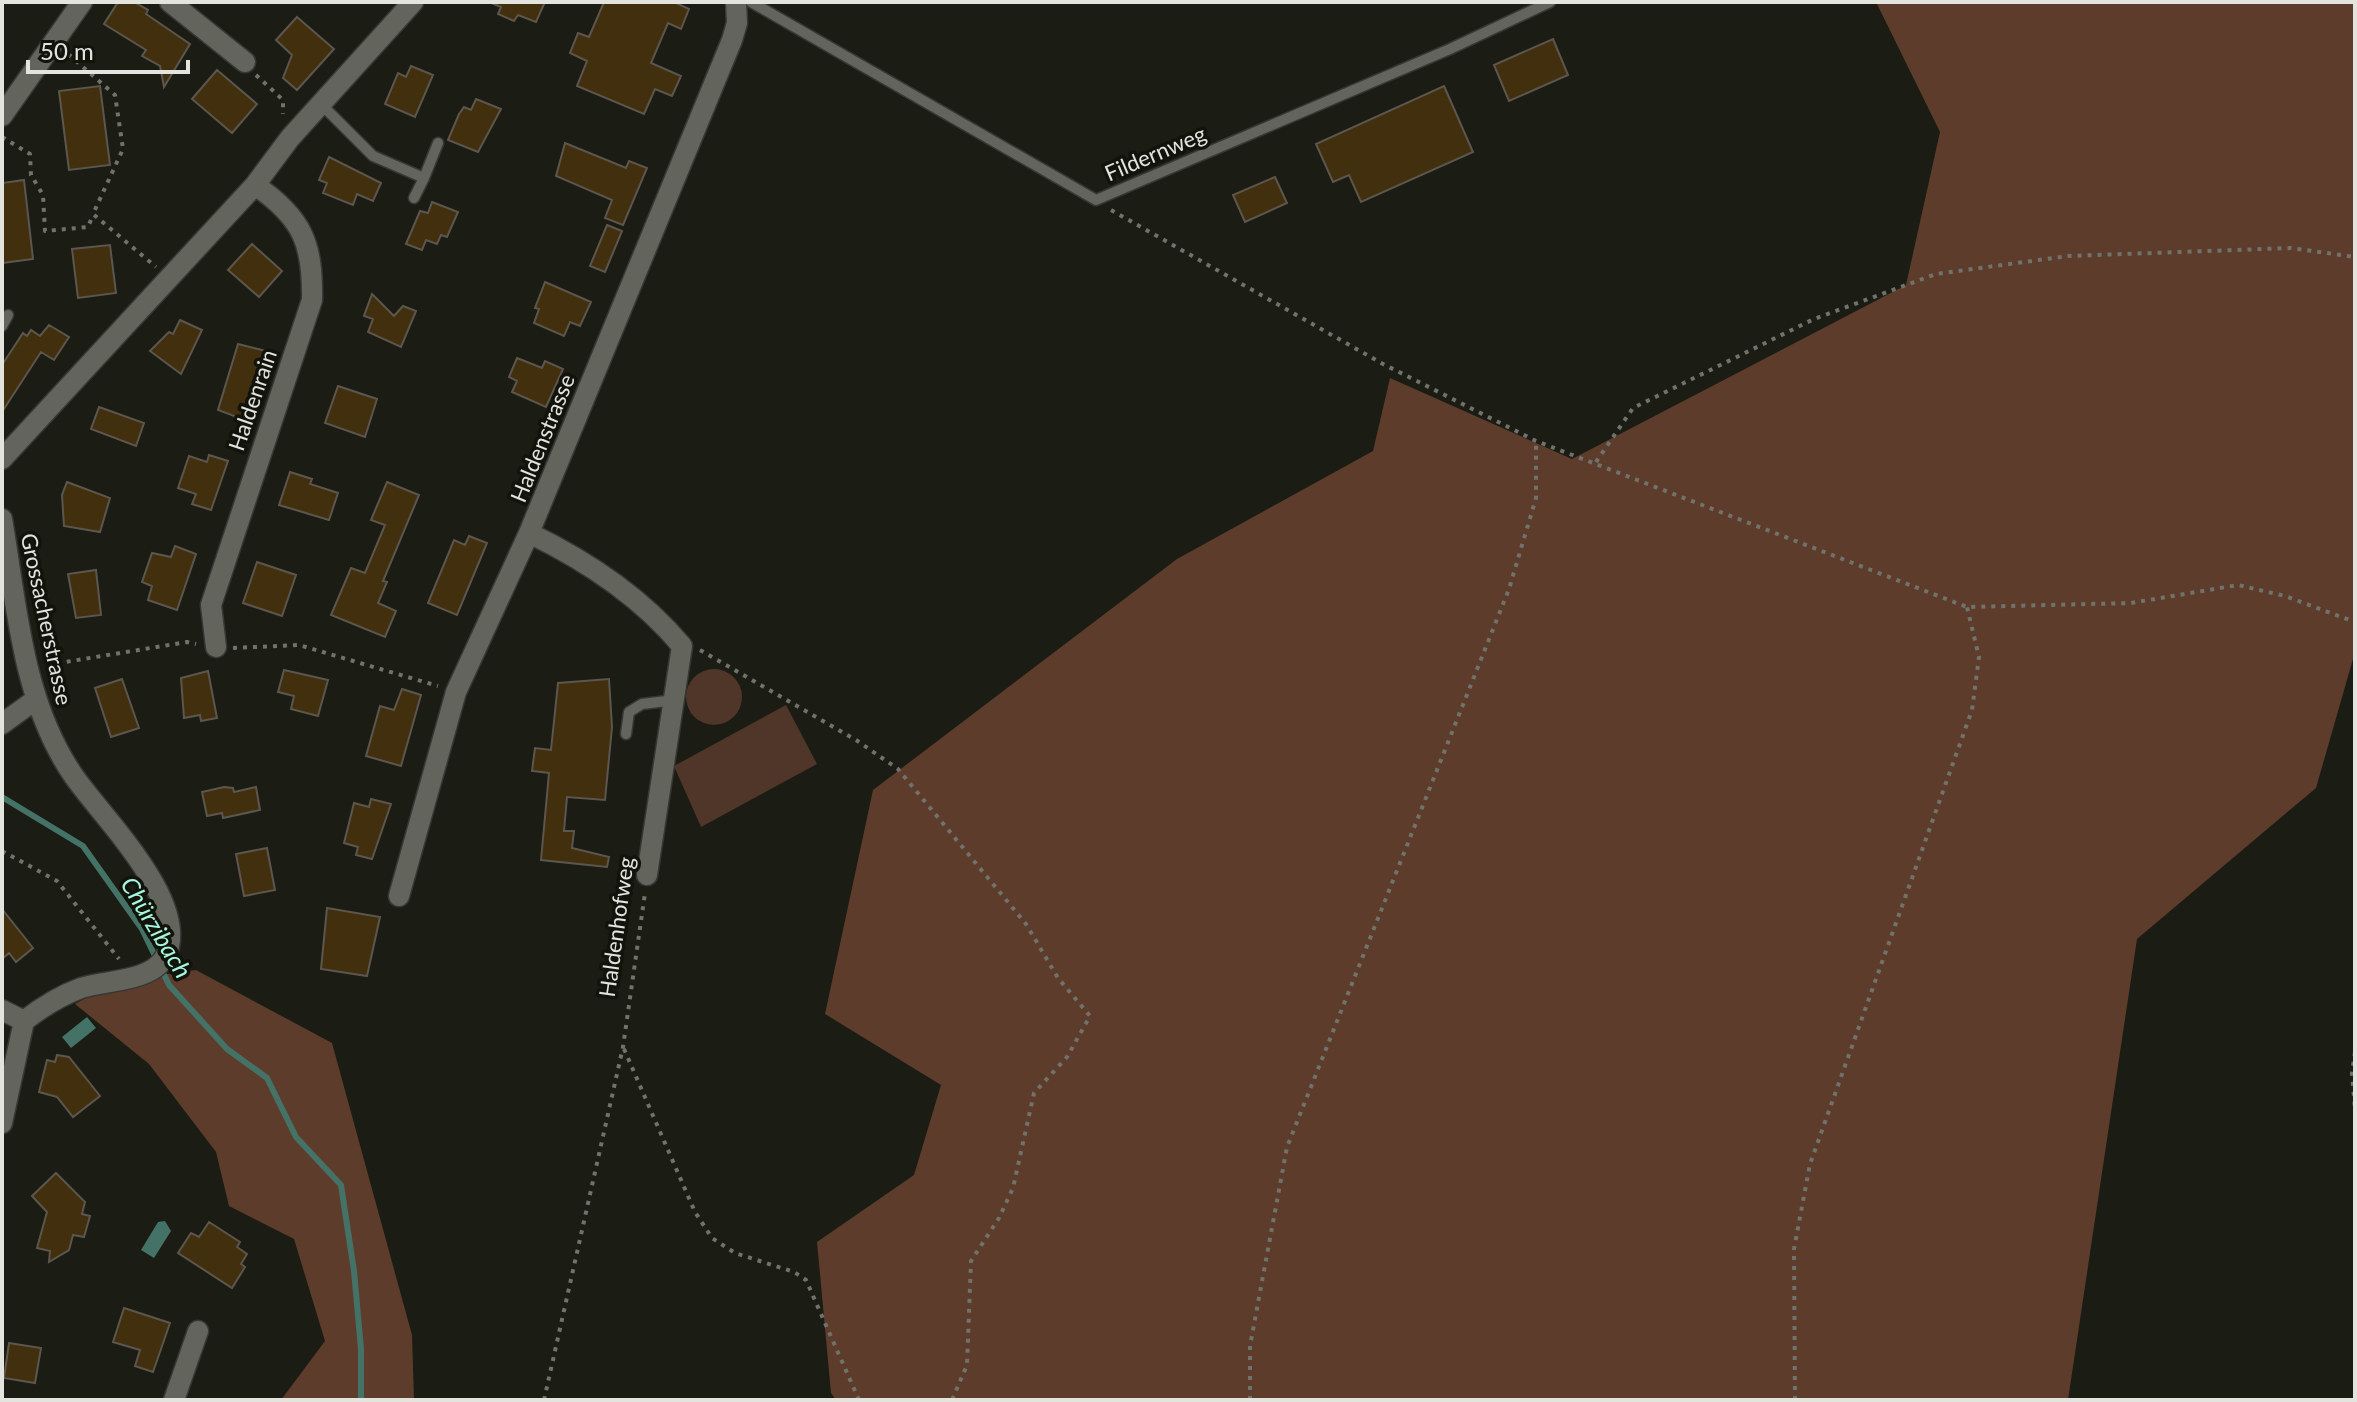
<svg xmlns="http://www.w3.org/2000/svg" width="2357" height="1402" font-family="Lato,sans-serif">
<rect width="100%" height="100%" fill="#1b1c14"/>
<!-- green -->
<path fill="#503629" d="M686 697a28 28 0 1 1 56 0a28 28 0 1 1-56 0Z
M786,705L817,764L701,827L674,766Z"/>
<!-- forest -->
<path fill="#5d3c2b" d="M1876,2H2355V652L2316,788L2137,939L2068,1400H836L831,1393L817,1242L914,1175L941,1085L825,1014L873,790L1177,559L1373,451L1390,378L1572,459L1906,285L1940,132Z
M196,970L332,1043L412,1335L414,1400H281L325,1341L294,1239L229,1206L216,1152L149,1064L75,1004L116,981Z"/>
<!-- water -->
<path fill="#447266" d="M87,1017L96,1028L71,1048L62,1037Z
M165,1221L171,1231L154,1258L141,1250L158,1222Z"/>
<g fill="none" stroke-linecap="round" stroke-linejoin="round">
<!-- stream -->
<path stroke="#447266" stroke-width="6" d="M2,797L83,846L142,929L169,985L227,1049L267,1078L296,1137L341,1185L354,1271L361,1349V1400"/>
</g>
<!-- building -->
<path fill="#412f0d" stroke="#5c564e" stroke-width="2" d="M118,2H134L148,10L146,14L190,44L164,87L160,66L142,56L146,50L104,24Z
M489,2H545L536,22L518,15L514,21L498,14L501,7Z
M604,2H674L689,9L681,29L668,23L651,63L681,76L672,96L655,89L644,114L577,86L587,61L570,53L578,33L589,37Z
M297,17L334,49L297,90L283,78L292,55L276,40Z
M1553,39L1568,75L1509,101L1494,65Z
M411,66L433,75L415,117L385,104L398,73L406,77Z
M217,70L257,104L232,133L192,99Z
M100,86L110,165L69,170L59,91Z
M1444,86L1473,152L1361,202L1349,175L1333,182L1316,144Z
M476,99L501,109L478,152L448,140L459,114L464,107L471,110Z
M565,143L626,168L629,161L647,168L623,225L605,218L612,200L556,176Z
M329,157L381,183L373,201L357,194L353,205L323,193L327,183L319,180Z
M1275,177L1287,203L1245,222L1233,195Z
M24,180L33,259L2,263V183Z
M432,202L458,212L447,237L441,235L437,244L426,240L422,250L406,244L420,211L428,213Z
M607,225L622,231L605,272L590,266Z
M252,244L282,271L259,297L228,270Z
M110,245L116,293L78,298L72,249Z
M545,282L591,302L580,326L570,322L564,336L534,323L539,309L535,308Z
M372,294L394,316L403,306L416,311L401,347L368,332L373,319L364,316Z
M180,320L202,330L181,374L150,351L169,332L173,334Z
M49,325L69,337L54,360L41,352L2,412V365L23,333L27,336L31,330L40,336Z
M238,344L266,351L242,419L218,410Z
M517,358L542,368L545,361L563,369L546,407L512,392L517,381L509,377Z
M338,386L377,399L365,437L325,423Z
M99,407L144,423L136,446L91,429Z
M209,455L228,461L211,510L192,504L196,494L178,488L189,456L207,462Z
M290,472L312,479L310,484L338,493L329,520L279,505Z
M67,482L110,498L100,532L64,526L62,495Z
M387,482L419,495L383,581L387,582L378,603L396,611L385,637L331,615L351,568L365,573L385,525L371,520Z
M469,536L487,543L457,615L428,603L454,540L465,545Z
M175,546L196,554L177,610L148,600L152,586L142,582L152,553L171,557Z
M257,562L296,575L282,616L243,603Z
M96,570L101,615L76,618L68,574Z
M284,670L328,680L318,716L291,709L294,696L278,692Z
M208,671L217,718L201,721L200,715L184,718L181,678Z
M122,679L139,728L111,737L95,688Z
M609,679L612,727L605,800L567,797L564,831H574L572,848L609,857L607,867L541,860L549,773L532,771L535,748L551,750L558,683Z
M402,689L421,695L401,766L366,756L380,706L394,710Z
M224,787L233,788L234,792L256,787L260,810L223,818L222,813L207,816L202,792Z
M371,799L391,804L372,859L356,855L358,847L344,843L354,803L369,807Z
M267,848L275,890L244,896L236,854Z
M327,908L380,917L367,976L321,969Z
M2,909L33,948L16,962L9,953L2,959Z
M57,1055L69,1057L100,1096L73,1117L57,1097L39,1092L47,1060L55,1062Z
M56,1173L85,1202L82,1214L90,1216L84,1237L73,1235L69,1250L49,1262L50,1251L37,1248L47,1212L32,1196Z
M209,1222L240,1242L237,1247L247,1254L241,1264L245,1267L232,1288L178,1253L191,1233L199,1237Z
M124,1308L170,1323L153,1372L135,1366L140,1350L113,1342Z
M9,1343L41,1348L35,1383L4,1378Z"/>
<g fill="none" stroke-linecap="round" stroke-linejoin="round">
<!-- service casing -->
<g stroke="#373833" stroke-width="13">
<path id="service" d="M751,2L1096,200L1450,49L1550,2
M321,104L373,156L424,178L438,143
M414,198L424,178
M2,326L8,315
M626,734L629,712L642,704L675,700"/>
</g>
<!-- minor casing -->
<g stroke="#373833" stroke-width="23">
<path id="minor" d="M170,2L245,62
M2,116L82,2
M2,459L255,185L290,138L413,2
M2,519C17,606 22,700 73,775C100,815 193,904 165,957C151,982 105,980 81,988C59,996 42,1007 24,1021L2,1123
M529,533C585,560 642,598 682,646L647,875
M216,647L211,605L312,300C313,244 303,218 255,185
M2,724L35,700
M399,896L456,692L529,533L732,40L737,23L736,2
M2,1010L24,1021
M174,1400L198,1331"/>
</g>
<!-- path -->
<path stroke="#71726b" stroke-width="4" stroke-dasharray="4 6" stroke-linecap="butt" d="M68,54L115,95L123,149L93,214L156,267
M256,75L283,100V114
M2,137L30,154L31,175L43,195L45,231L88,227L93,215
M1111,210L1383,364L1536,441L1967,607L2131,603L2238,585L2285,596L2355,622
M1596,462L1633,408L1814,319L1936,274L2068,256L2291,248L2355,257
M233,648L299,645L438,686
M700,650L856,740L898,769L1026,924L1058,978L1090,1016L1067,1057L1034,1093L1013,1188L999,1218L971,1261L967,1365L952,1400
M47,665L187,642L196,644
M2,851L57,881L119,959
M624,1049L695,1212L712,1238L735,1253L794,1272L806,1280L859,1400
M2355,1052L2352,1073L2355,1110
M544,1400L623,1047L645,893
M1250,1400V1346L1287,1147L1509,589L1536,498V441
M1795,1400L1794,1249L1810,1164L1972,710L1979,657L1967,607"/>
<!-- service -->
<use href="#service" stroke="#63645b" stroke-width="10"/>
<!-- minor -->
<use href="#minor" stroke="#63645b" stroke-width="20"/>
</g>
<g text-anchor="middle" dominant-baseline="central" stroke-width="7" stroke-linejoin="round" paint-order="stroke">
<!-- street labels -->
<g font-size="22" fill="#e4e4df" stroke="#12130b">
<text transform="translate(1155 153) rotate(-23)">Fildernweg</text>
<text transform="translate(252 400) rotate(-71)">Haldenrain</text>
<text transform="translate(542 438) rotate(-68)">Haldenstrasse</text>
<text transform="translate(47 619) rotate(78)">Grossacherstrasse</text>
<text transform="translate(616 927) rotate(-82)">Haldenhofweg</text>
</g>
<!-- water labels -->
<g font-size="24" font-style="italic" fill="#a6f7e1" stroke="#12130b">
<text transform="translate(157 927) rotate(59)">Chürzibach</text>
</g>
</g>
<!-- border -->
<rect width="2357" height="1402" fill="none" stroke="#e4e4df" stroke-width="8"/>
<!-- scale -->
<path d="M28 60v12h160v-12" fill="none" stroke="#e4e4df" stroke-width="4"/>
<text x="40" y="60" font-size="24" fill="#e4e4df" stroke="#12130b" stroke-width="6" paint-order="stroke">50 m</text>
</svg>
